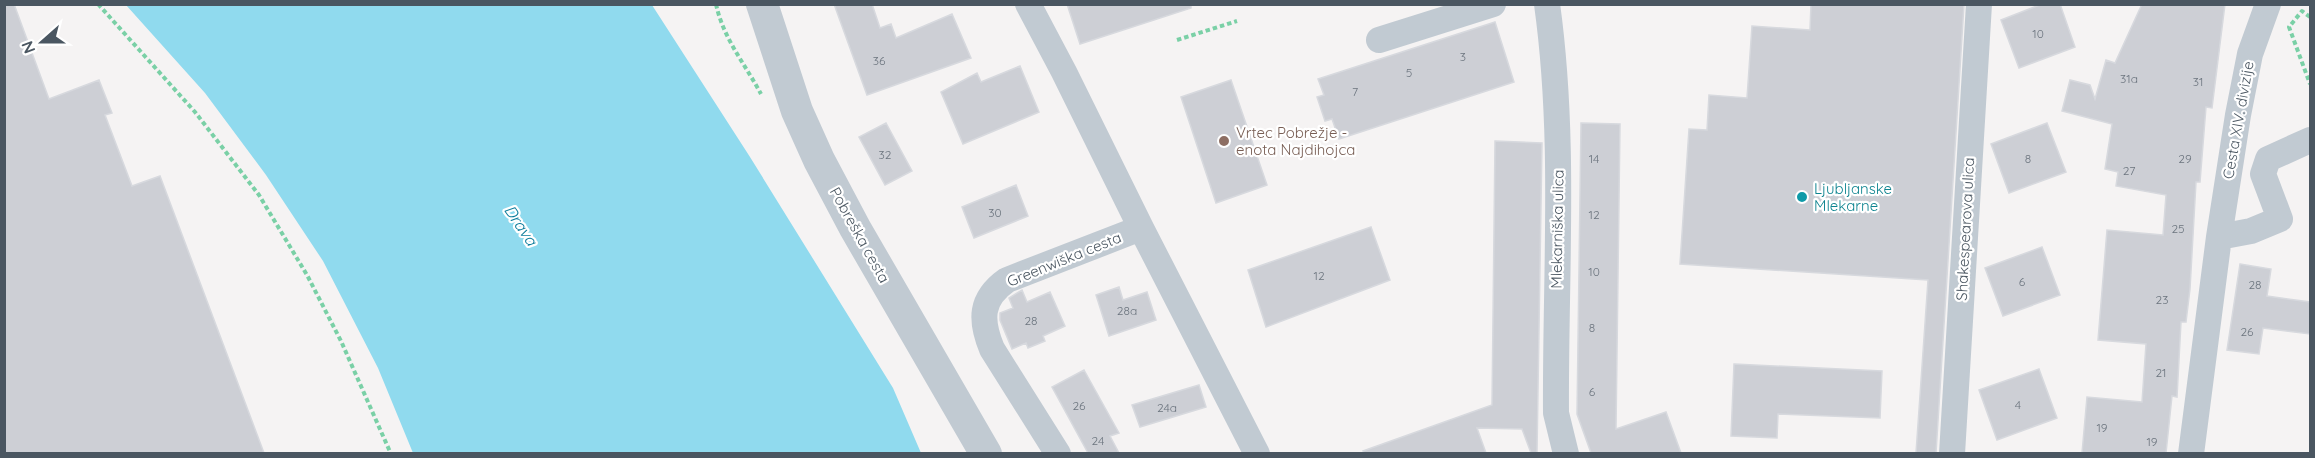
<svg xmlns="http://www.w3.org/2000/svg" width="2315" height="458" font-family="Quicksand,sans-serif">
<rect width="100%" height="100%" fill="#f5f3f3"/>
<!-- water -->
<path fill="#90daee" d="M126,5H652L750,157L893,388L921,453H413L378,368L323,261L266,175L205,93Z"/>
<!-- building -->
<path fill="#cdcfd5" stroke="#d7d9de" stroke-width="1.5" d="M4,4H14L49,99L99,80L112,113L105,115L132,186L160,176L264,453H4Z
M834,4H872L880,28L891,24L896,38L952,14L971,58L867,95Z
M1067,4H1191V8L1080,44Z
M1811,4H1964L1936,453H1916L1928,280L1680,264L1689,129L1707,130L1709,95L1747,98L1752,26L1810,30Z
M2042,4H2060L2075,47L2019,68L2001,20Z
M2142,4H2225L2212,108L2206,107L2200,182H2196L2190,289L2186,322H2181L2177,397L2172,396L2166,453H2082L2087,397L2142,402L2146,344L2098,340L2107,230L2163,235L2166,195L2116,186L2118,172L2105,169L2112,124L2062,111L2070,80L2090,85L2095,99L2106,60L2115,63Z
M1495,22L1514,82L1339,139L1332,119L1325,121L1317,97L1324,95L1318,79Z
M1020,66L1039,112L963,144L941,92L977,73L981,82Z
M1231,80L1267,185L1216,203L1181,97Z
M886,123L912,171L885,185L859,137Z
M1581,123L1620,124L1616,429L1666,412L1681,453H1591L1577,414Z
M2047,123L2066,172L2009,193L1991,144Z
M1495,141L1542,143L1537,453H1531L1522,429L1477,428L1486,453H1364L1363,451L1492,405Z
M1016,185L1028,216L974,238L962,207Z
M1371,227L1390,280L1266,327L1248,270Z
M2042,247L2060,295L2003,316L1985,268Z
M2240,264L2271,269L2267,296L2310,302V334L2263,328L2259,354L2227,350Z
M1119,287L1123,300L1147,292L1156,320L1109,336L1096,295Z
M1022,290L1027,302L1050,292L1065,326L1043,336L1045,341L1028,348L1026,343L1012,349L1000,320V313L1013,308L1009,298Z
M1734,364L1882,371L1880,418L1778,414L1777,438L1731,436Z
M2039,369L2057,418L1997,440L1979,390Z
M1084,370L1119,433L1110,436L1119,453H1088L1052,387Z
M1199,385L1206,407L1140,427L1132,405Z"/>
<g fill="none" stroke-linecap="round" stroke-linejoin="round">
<!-- path -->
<path stroke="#7ad0a6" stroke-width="4" stroke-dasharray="4.5 3" stroke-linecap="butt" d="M98,4L195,112L259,195L307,275L341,341L391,454
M716,4C723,38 745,64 761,94
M2310,17L2302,11L2289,27L2310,84
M1177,40L1237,21"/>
<!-- minor -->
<path stroke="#c1cad2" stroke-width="26" d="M1028,4L1064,72L1141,228L1257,454
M1547,4C1566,140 1555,277 1556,413L1566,454
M1379,40L1493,4
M2219,237L2251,231L2280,219L2263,174L2268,159L2310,140
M1058,454L992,349C980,320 980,299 1007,280L1141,228
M1952,454L1979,4
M2191,454L2219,237L2238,115L2250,54L2268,4"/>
<!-- tertiary -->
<path stroke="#c1cad2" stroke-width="32" d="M762,4L797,111L819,160L855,228L986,454"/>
</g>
<!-- markers -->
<circle fill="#8d6e63" stroke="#fff" stroke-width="2" cx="1224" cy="141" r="6"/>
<circle fill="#0f9aa8" stroke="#fff" stroke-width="2" cx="1802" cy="197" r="6"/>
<g text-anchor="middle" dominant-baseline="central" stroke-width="4.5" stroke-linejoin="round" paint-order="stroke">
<!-- number labels -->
<g font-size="12" fill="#6b747e">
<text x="2038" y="33">10</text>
<text x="1463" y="56">3</text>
<text x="879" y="60">36</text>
<text x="1409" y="72">5</text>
<text x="2129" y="78">31a</text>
<text x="2198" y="81">31</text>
<text x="1355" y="91">7</text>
<text x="885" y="154">32</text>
<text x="1594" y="158">14</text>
<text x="2028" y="158">8</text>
<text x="2185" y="158">29</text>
<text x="2129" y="170">27</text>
<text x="995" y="212">30</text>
<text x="1594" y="214">12</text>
<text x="2178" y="228">25</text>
<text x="1594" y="271">10</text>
<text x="1319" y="275">12</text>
<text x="2022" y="281">6</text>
<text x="2255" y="284">28</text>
<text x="2162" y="299">23</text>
<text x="1127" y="310">28a</text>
<text x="1031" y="320">28</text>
<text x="1592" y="327">8</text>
<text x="2247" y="331">26</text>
<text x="2161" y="372">21</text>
<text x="1592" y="391">6</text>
<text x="2018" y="404">4</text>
<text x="1079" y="405">26</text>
<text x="1167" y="407">24a</text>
<text x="2102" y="427">19</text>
<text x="1098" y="440">24</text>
<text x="2152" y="441">19</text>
</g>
<!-- street labels -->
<g font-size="15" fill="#4a5661" stroke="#fff">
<text transform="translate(2238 120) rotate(-80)">Cesta XIV. divizije</text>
<text transform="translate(1557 229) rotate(-89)">Mlekarniška ulica</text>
<text transform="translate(1965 229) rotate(-87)">Shakespearova ulica</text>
<text transform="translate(860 235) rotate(61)">Pobreška cesta</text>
<text transform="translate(1064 259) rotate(-22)">Greenwiška cesta</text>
</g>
<!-- education labels -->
<g font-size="15" fill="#785e54" stroke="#fff" text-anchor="start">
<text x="1236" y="132">Vrtec Pobrežje -<tspan x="1236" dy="17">enota Najdihojca</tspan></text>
</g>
<!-- culture labels -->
<g font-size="15" fill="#0d838f" stroke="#fff" text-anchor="start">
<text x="1814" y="188">Ljubljanske<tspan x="1814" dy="17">Mlekarne</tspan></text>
</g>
<!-- water labels -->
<g font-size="16" font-style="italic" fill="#0c7c9b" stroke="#fff">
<text transform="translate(521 225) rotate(56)">Drava</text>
</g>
</g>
<!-- border -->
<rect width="2315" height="458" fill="none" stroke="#4a5661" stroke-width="12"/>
<!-- north arrow -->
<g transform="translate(42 42) rotate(249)" stroke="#ffffff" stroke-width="4.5" paint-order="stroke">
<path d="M0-4.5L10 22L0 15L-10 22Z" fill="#4a5661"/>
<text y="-9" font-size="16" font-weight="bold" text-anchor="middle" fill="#4a5661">N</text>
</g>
</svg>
